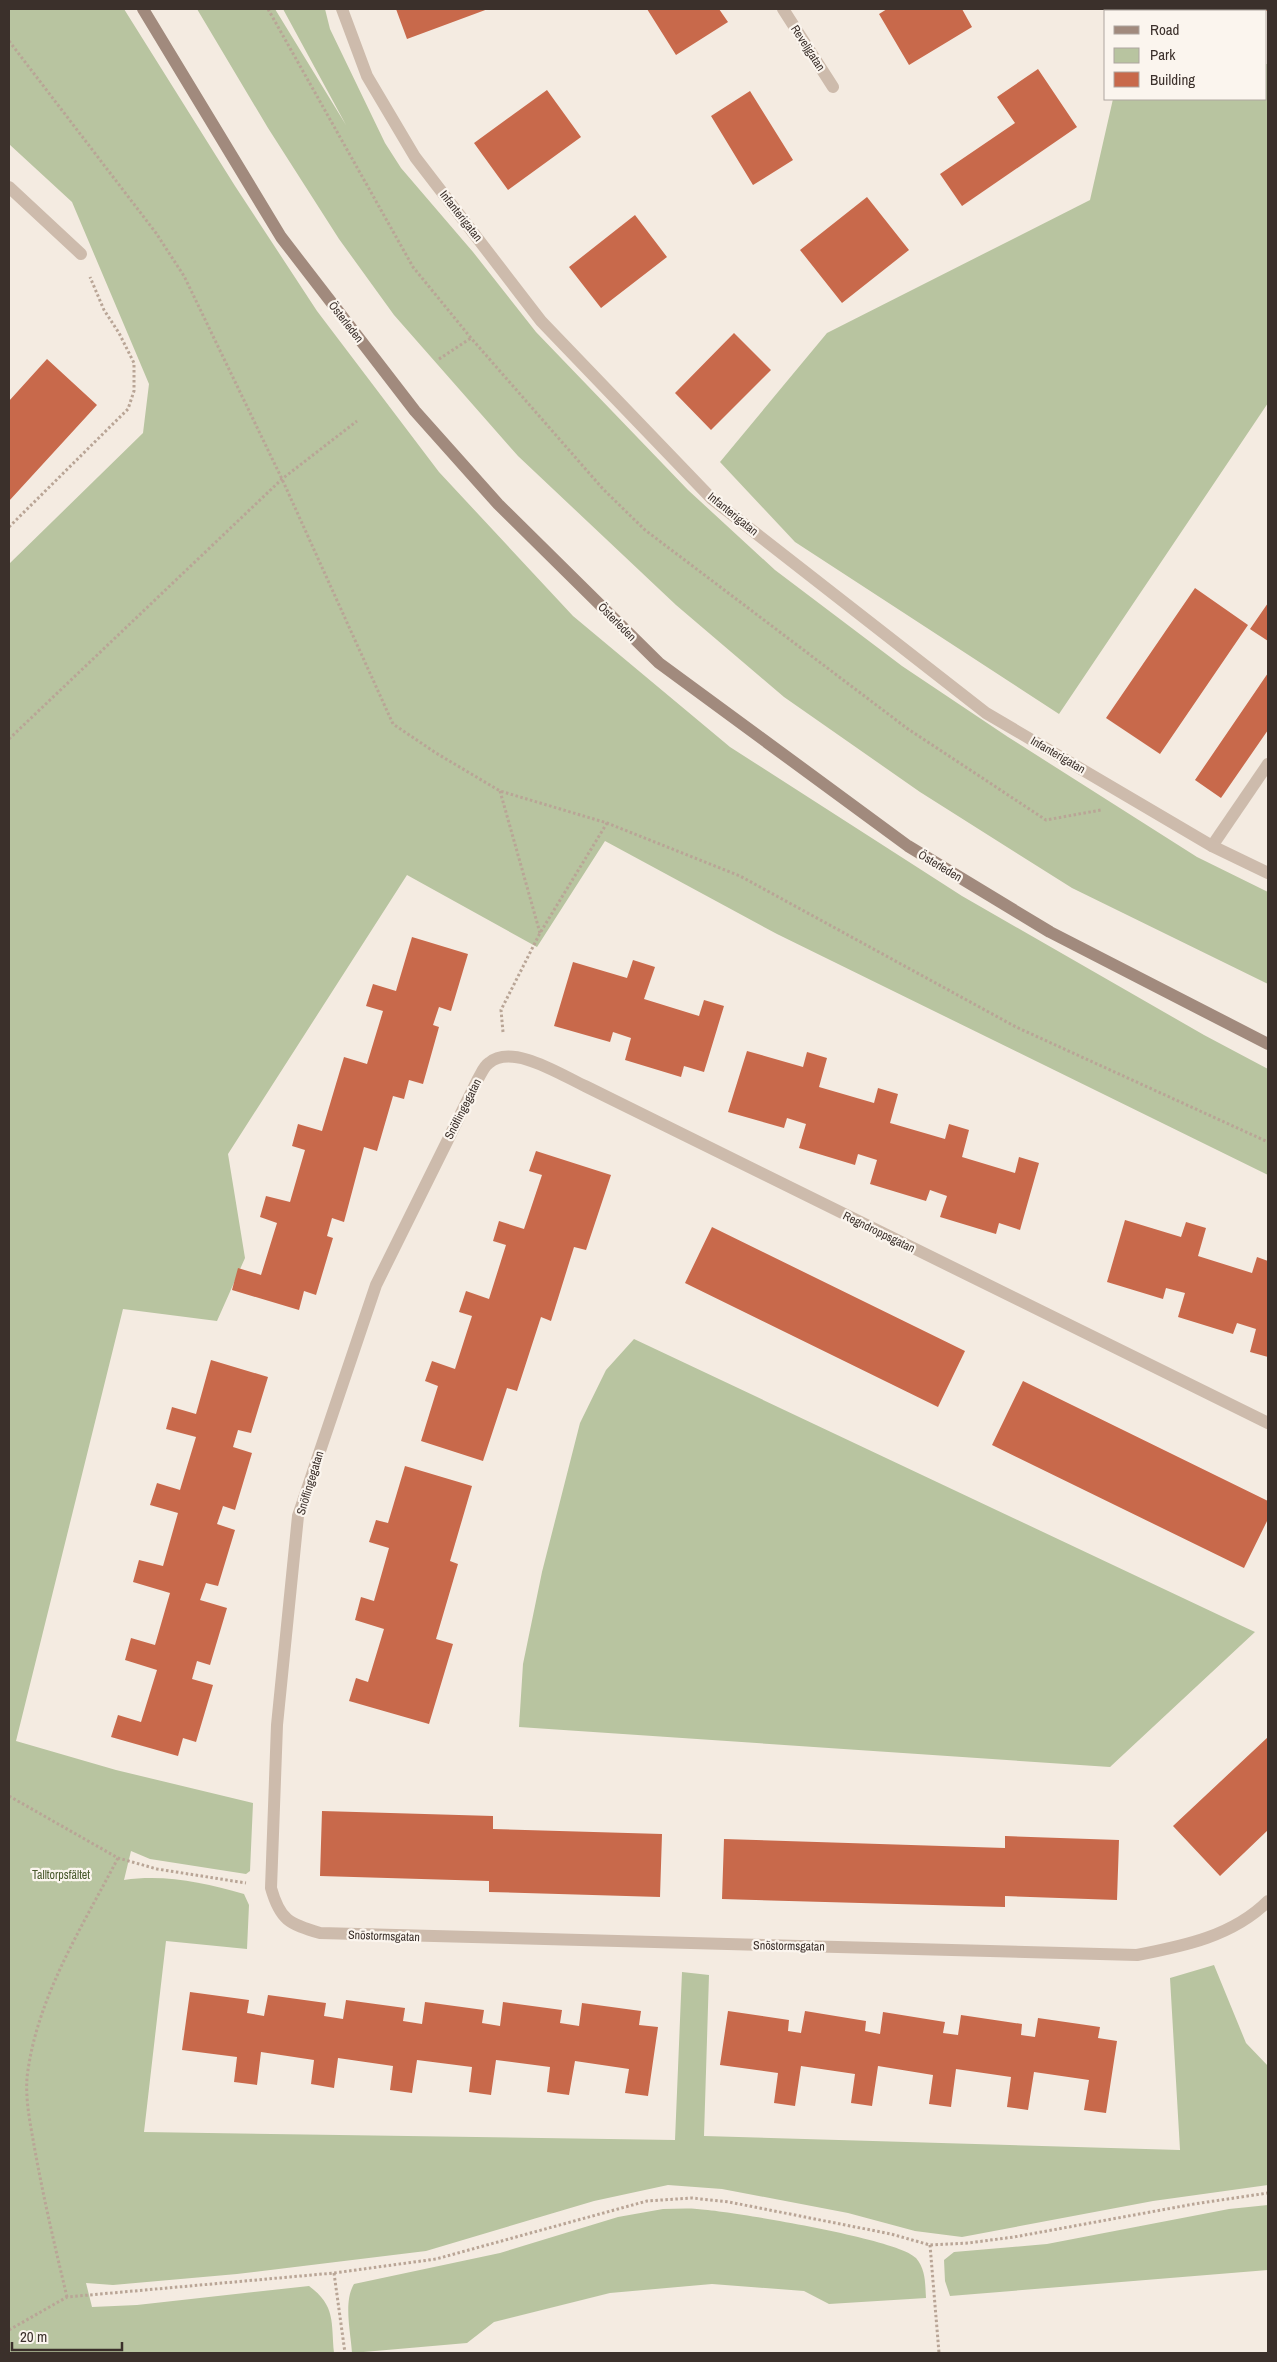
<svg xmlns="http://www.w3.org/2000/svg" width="1277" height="2362" font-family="'Archivo Narrow',sans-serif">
<rect width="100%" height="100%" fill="#f4ebe1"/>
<!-- green -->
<path fill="#b8c4a0" d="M9,9H124L235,186L317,311L439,472L573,616L730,747L962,896L1204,1035L1268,1069V1175L777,934L605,841L537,947L407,875L228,1154L245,1258L217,1321L123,1309L16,1741L116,1770L253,1803L250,1871L246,1874L150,1859L131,1851L124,1880C166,1874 204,1883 244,1894L249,1905L247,1949L166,1941L144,2132L675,2140L682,1972L709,1975L704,2136L1180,2150L1170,1978L1214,1965L1246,2043L1268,2066V2185L1153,2201L962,2237L915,2231L848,2213L722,2189L668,2185L594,2201L426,2251L237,2274L113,2285L86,2283L92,2307L137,2305L309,2286C336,2306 331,2322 334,2353H9V564L143,433L149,384L72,202L9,144Z
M197,9H275L346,125L283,9H325L330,29L385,143L401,168L473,252L536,332L688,490L775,570L902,666L1008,737L1197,857L1268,892V984L1072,888L920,792L784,697L676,605L518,456L394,315L339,239L268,128Z
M1266,64H1268V403L1059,714L795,542L720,462L827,333L1090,200L1113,99H1266Z
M634,1339L1255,1632L1110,1767L519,1727L523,1664L542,1572L580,1423L606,1370Z
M1268,2205V2270L950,2296L945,2281L944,2260L954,2252L1047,2244L1229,2209Z
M663,2209C674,2209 686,2208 697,2209C730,2211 900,2239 916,2258C926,2270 925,2283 926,2298L829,2304L804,2291L712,2284L610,2293L494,2322L467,2343L352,2353C351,2333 343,2302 354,2284L500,2253L618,2217Z"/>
<!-- building -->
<path fill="#c8694b" d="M396,9H488L407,39Z
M647,9H719L728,22L676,55Z
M887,9H962L972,27L909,65L879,14Z
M1239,9H1268V11L1239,10Z
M1038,69L1077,127L962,206L940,174L1015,123L997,97Z
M547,90L581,137L508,190L474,143Z
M750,91L793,160L753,185L711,116Z
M867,197L909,250L842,303L800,250Z
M635,215L667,257L601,308L569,267Z
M734,333L771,370L711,430L675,393Z
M47,359L97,405L9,501V401Z
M1195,588L1248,625L1160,754L1106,718Z
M1268,603V641L1250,629Z
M1268,673V730L1221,798L1195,780Z
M412,937L468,954L451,1011L439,1007L433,1025L439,1027L423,1084L409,1080L404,1099L393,1096L377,1151L364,1147L344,1222L332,1218L327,1236L333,1238L316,1295L304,1291L299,1310L232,1290L238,1268L261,1275L277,1223L260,1217L266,1196L290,1202L305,1150L292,1146L298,1124L322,1131L344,1057L367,1064L383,1011L366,1006L373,984L396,991Z
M633,960L655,967L644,999L699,1016L704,1000L724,1006L704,1072L684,1066L681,1077L625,1060L631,1038L613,1032L610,1042L554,1026L573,962L627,978Z
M747,1051L803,1067L807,1052L827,1058L819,1087L874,1103L878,1088L898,1094L890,1123L945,1139L949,1124L969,1130L962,1157L1015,1173L1019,1157L1039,1163L1020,1230L999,1223L996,1234L940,1217L947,1196L930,1190L926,1201L870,1184L877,1160L858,1154L855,1165L799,1148L806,1124L787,1118L784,1128L728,1112Z
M536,1151L611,1175L586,1250L574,1247L551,1321L541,1317L517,1391L507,1388L483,1461L421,1441L438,1386L425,1381L432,1361L455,1369L472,1316L459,1312L466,1291L489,1299L506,1245L493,1241L499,1221L524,1229L542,1175L529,1171Z
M1125,1220L1181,1237L1186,1222L1206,1228L1198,1256L1252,1273L1257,1257L1268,1261V1357L1250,1352L1256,1329L1237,1323L1233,1334L1178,1317L1185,1293L1166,1288L1163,1299L1107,1282Z
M712,1227L965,1351L938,1407L685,1283Z
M211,1360L268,1377L251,1433L238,1430L233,1447L252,1453L235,1510L223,1506L217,1524L235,1530L218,1586L206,1583L200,1600L227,1608L210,1665L197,1661L192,1679L213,1685L196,1742L183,1738L178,1756L111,1737L118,1715L141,1722L157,1670L125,1660L131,1638L155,1645L170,1593L133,1582L139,1560L163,1566L178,1513L150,1505L157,1483L180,1490L196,1437L166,1429L172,1407L196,1414Z
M1023,1381L1268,1501V1519L1244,1568L992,1445Z
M405,1466L472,1486L450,1561L458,1564L436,1639L453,1644L429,1724L349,1701L356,1678L368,1682L384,1629L355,1620L361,1597L374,1601L389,1548L369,1542L376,1520L388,1523Z
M1268,1737V1830L1220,1876L1173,1826Z
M322,1811L493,1816V1829L662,1834L660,1897L489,1892V1881L320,1876Z
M1005,1836L1119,1840L1117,1900L1005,1896V1907L722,1899L724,1839L1005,1848Z
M190,1992L249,2000L247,2013L264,2016L268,1995L326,2003L324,2016L343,2019L346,2000L405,2008L403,2021L422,2024L425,2002L484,2010L482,2023L500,2026L503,2002L562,2010L560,2023L579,2026L582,2003L641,2011L639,2025L658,2027L648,2096L625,2093L629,2069L575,2061L569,2095L547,2092L550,2067L496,2060L491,2095L469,2092L472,2067L417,2060L412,2093L390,2090L393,2066L338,2058L334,2088L311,2084L314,2060L261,2052L257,2085L234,2082L237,2057L182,2050Z
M728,2011L789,2020L788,2031L801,2033L805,2011L866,2021L865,2031L880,2034L883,2012L945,2022L943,2033L958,2035L961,2015L1022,2024L1021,2035L1035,2037L1038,2018L1100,2027L1098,2038L1117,2041L1106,2113L1084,2110L1089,2080L1034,2072L1028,2110L1007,2107L1011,2077L956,2069L951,2107L929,2104L933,2075L878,2066L872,2106L851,2103L855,2074L801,2066L795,2106L774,2103L778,2073L720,2065Z"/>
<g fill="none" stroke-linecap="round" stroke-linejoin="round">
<!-- path -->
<path stroke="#b9a596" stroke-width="3" stroke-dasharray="2.5 2.5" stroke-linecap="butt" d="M268,9L413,267L471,338L603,489L645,530L908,729L1046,820L1101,810
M9,41L156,233L184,276L282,479L393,724L436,753L500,791L607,823L740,876L1016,1027L1268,1142
M439,359L471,338
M9,527L128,409L134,391V363L119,333L104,310L90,277
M9,739L282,479L357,421
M500,791L540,933
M503,1032L501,1010L540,933L607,823
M9,1796L118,1858L157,1869L246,1883
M930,2245L939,2353
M334,2273L345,2353
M67,2297C55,2247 43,2196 34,2145C30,2122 24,2094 28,2070C39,1994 83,1925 118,1858
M9,2330L67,2297L334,2273L436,2259L647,2201L692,2198L729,2202L891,2234L930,2245L968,2243L1014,2237L1194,2204L1268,2193"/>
<!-- service -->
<path stroke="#cdbbac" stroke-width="12" d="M1212,846L1268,764"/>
<!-- minor -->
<path stroke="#cdbbac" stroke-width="12" d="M342,9L367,76L415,157L541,321L712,499L986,713L1212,846L1268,873
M783,9L833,87
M9,187L81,254
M1268,1423L585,1086C561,1075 512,1043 489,1063C484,1066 481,1074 478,1079L376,1285L298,1516L277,1725L271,1888C280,1920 289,1924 320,1933L1137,1955C1184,1946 1233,1936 1268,1901"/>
<!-- secondary -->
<path stroke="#a18a7d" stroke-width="12" d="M143,9L281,237L415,411L498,504L659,663L908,846L1050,932L1268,1044"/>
</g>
<g text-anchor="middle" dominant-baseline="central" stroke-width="4.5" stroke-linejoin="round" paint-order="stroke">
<!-- street labels -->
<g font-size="12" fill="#3b302b" stroke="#fbf5ee">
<text transform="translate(808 48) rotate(57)">Reveljgatan</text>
<text transform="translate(461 216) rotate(52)">Infanterigatan</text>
<text transform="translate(346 322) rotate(52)">Österleden</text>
<text transform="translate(733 514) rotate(39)">Infanterigatan</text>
<text transform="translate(617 622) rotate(45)">Österleden</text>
<text transform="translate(1058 755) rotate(30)">Infanterigatan</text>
<text transform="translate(940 866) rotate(31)">Österleden</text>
<text transform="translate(463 1109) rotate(-63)">Snöflingegatan</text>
<text transform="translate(879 1232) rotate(26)">Regndroppsgatan</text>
<text transform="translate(310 1483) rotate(-73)">Snöflingegatan</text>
<text transform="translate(384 1936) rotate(2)">Snöstormsgatan</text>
<text transform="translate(789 1946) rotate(1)">Snöstormsgatan</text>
</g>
<!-- park labels -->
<g font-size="12" fill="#4a5a2e" stroke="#fbf5ee">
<text x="61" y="1875">Talltorpsfältet</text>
</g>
</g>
<!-- border -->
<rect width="1277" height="2362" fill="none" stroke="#3b302b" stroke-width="20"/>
<!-- legend -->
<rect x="1104" y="10" width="162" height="90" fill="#fbf5ee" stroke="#aea6a0"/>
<rect x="1114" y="26" width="25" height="8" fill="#a18a7d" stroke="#aea6a0"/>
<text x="1150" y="35" font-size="15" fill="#3b302b">Road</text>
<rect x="1114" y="48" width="25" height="15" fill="#b8c4a0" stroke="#aea6a0"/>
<text x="1150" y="60" font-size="15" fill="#3b302b">Park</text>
<rect x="1114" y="72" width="25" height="15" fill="#c8694b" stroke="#aea6a0"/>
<text x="1150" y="85" font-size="15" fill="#3b302b">Building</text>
<!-- scale -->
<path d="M12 2342v8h110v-8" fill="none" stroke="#3b302b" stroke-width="2.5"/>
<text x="20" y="2342" font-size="15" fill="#3b302b" stroke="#fbf5ee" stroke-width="4" paint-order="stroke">20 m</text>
</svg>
